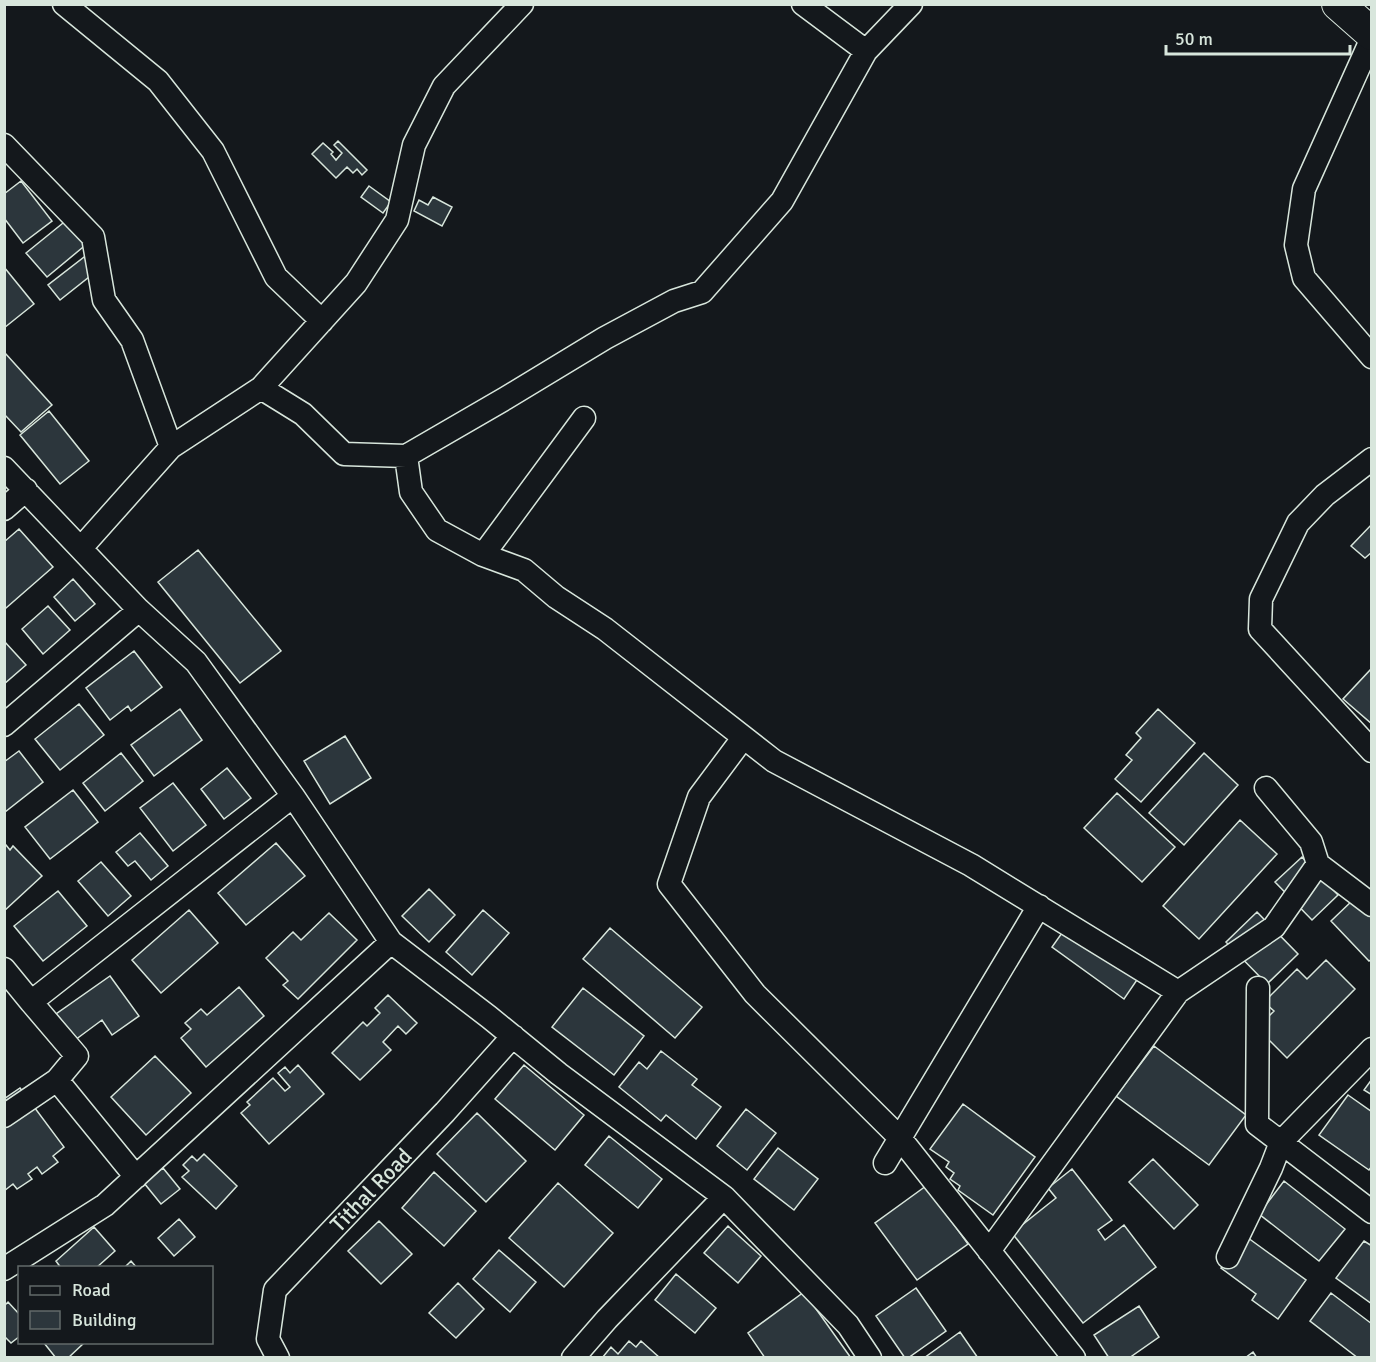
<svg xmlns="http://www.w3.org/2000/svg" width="1376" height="1362" font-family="Signika,sans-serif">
<rect width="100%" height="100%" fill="#14181c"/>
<!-- building -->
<path fill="#2c363c" stroke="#d8e6dc" stroke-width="1.5" d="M338,141L367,170L362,175L357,169L353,173L347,167L336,178L312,154L323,143L333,152L331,154L336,160L342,153L334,145Z
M21,181L52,221L23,243L4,218V194Z
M369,186L391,202L383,213L361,197Z
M433,197L452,207L442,226L414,211L419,200L428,205Z
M68,219L88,243L47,277L26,253Z
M88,254L99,269L60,300L48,285Z
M4,267L34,304L4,328Z
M5,353L52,405L21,432L4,414Z
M49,411L89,461L60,484L20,435Z
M1372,524V552L1365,558L1351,546Z
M19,529L53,567L6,608L4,606V542Z
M198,550L281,651L240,683L158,582Z
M73,579L95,604L75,621L54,597Z
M48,606L70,630L43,654L22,629Z
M4,641L26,665L4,684Z
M134,651L162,687L131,711L128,706L110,720L86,688Z
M1372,668V724L1343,699Z
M79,704L104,735L60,770L35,739Z
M180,709L202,740L154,776L131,745Z
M1158,709L1195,743L1141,802L1115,779L1132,760L1126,755L1141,738L1136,733Z
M345,736L371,778L330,804L304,761Z
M19,751L43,782L5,812L4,762Z
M121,753L143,781L105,811L83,783Z
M1204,753L1238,785L1184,845L1149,813Z
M227,768L251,798L224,819L201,789Z
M173,783L206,825L173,851L140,808Z
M73,790L98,822L50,859L25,827Z
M1117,793L1175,847L1142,882L1084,828Z
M1240,820L1277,854L1199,939L1163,906Z
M140,833L168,866L151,880L135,861L128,866L116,852Z
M276,843L305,876L246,925L218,893Z
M6,845L10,850L13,846L42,876L4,911V847Z
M1302,857L1338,895L1312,920L1275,882Z
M101,862L131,896L108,916L78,881Z
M429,889L455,915L429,942L402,916Z
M58,891L87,926L43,961L14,926Z
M1355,898L1372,915V959L1369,961L1331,921Z
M189,910L218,943L161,993L132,960Z
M483,910L509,933L472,975L446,952Z
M1257,912L1298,954L1267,984L1226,942Z
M329,913L357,940L298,999L283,985L288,981L266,958L293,932L301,940Z
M1069,923L1141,974L1124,999L1052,947Z
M610,928L702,1007L675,1038L583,959Z
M1326,960L1355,989L1287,1058L1257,1028L1274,1011L1264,1002L1297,969L1307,979Z
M110,976L139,1016L112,1035L102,1020L75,1040L56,1014Z
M239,987L264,1016L206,1067L181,1038L191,1029L185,1023L201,1009L207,1015Z
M583,988L644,1036L614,1075L552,1027Z
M388,995L417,1023L406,1034L398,1026L383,1042L391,1050L360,1080L332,1053L363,1022L367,1026L380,1013L375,1008Z
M1154,1046L1246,1115L1209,1165L1116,1096Z
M661,1051L697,1079L692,1085L721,1107L696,1139L666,1115L661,1121L619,1087L639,1062L647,1069Z
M155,1056L191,1093L146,1135L111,1097Z
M298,1065L324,1094L269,1144L241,1113L250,1105L247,1102L273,1078L285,1091L290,1087L278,1073L285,1067L290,1073Z
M524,1065L584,1115L555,1150L495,1099Z
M1372,1079V1095L1364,1090Z
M20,1088L64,1147L53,1156L58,1162L42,1174L37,1167L28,1174L32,1179L17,1189L13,1184L4,1191V1099Z
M1348,1095L1372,1112V1166L1369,1170L1319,1135Z
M963,1104L1035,1157L993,1215L958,1190L960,1186L950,1179L954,1173L946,1167L949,1162L930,1149Z
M746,1109L776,1133L747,1170L717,1146Z
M477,1113L526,1161L486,1202L437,1154Z
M609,1136L662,1179L638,1208L585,1165Z
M778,1148L818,1179L794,1210L754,1179Z
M204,1154L237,1186L216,1209L182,1177L189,1171L183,1165L192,1156L197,1161Z
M1153,1159L1198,1205L1174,1229L1129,1182Z
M163,1168L180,1189L161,1204L144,1183Z
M1072,1169L1112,1220L1098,1230L1105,1240L1124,1225L1156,1267L1083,1323L1012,1233L1056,1198L1048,1188Z
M434,1172L476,1211L444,1246L402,1208Z
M1284,1181L1345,1229L1319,1261L1259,1214Z
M558,1183L613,1233L564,1287L509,1238Z
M926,1186L968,1244L917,1280L875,1223Z
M179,1219L195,1237L174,1256L158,1238Z
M379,1221L412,1254L381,1284L348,1251Z
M728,1226L761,1256L738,1283L704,1253Z
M94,1227L115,1251L96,1268H61L56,1261Z
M1244,1235L1306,1280L1278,1319L1252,1300L1256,1294L1221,1268Z
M1364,1241L1372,1246V1304L1336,1278Z
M499,1250L536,1282L510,1312L473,1279Z
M131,1261L137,1268H124Z
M676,1274L716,1308L695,1333L655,1300Z
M458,1283L484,1309L456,1338L429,1313Z
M916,1288L946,1331L908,1358H905L876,1316Z
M804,1292L851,1358H765L748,1333Z
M1331,1293L1372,1324V1358H1358L1310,1321Z
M8,1302L20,1315V1336L11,1343L4,1336V1306Z
M1139,1306L1159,1337L1129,1358H1109L1094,1335Z
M960,1332L978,1358H924Z
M629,1341L636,1347L641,1341L660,1358H602L611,1347L618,1354Z
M44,1342H85L68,1358H56L44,1343Z
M1253,1352L1257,1358H1245Z"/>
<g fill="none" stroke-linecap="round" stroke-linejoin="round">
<!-- street casing -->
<g stroke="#d8e6dc" stroke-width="25">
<path id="street" d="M64,4L158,81L213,151L276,277L322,321
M803,4L866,51
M1372,38L1304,189L1296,245L1304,278L1372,357
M4,145L93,237L104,300L132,340L171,447
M261,388L303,414L344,454L406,456L506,398L605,338L674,301L702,292L782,201L866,51L911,4
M406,456L411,492L437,530L483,555L524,570L556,597L605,629L774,761L971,865L1178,992
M1372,459L1325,495L1298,523L1261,599L1260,629L1372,751
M4,468L139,610L196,662L293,796L391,942L489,1017L559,1074L724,1197L848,1325L870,1358
M4,509L26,490
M81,548L171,447L261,388L356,283L397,220L414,145L444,86L522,4
M483,555L584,418
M4,725L139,610
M743,738L699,797L669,884L755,994L900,1138L1074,1358
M1266,788L1311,842L1318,864L1372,905
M4,969L31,1002L293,796
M1258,988L1257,1124L1372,1212
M57,1080L136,1177
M4,1116L57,1080L77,1056L31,1002
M885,1163L1039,906
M989,1251L1178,992L1274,927L1318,864
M1228,1257L1271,1168L1281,1142L1372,1049
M4,1269L105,1205L391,942
M278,1358L268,1339L275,1290L445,1112L513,1036
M573,1358L607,1319L724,1197"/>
</g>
<!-- secondary casing -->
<g stroke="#d8e6dc" stroke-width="34">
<path id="secondary" d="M1338,4L1372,34"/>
</g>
<!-- street -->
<use href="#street" stroke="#14181c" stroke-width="22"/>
<!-- secondary -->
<use href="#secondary" stroke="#14181c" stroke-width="32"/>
</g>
<g text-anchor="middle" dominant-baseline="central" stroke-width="4.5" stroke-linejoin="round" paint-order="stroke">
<!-- street labels -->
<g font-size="22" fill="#d8e6dc" stroke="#14181c">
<text transform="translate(371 1190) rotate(-46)">Tithal Road</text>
</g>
</g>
<!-- border -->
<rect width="1376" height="1362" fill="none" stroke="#d8e6dc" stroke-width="12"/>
<!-- legend -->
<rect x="18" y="1266" width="195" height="78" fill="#14181c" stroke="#626a69" stroke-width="1.5"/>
<rect x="30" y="1286" width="30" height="9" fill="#14181c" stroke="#626a69" stroke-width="1.5"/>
<text x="72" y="1296" font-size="18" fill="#d8e6dc">Road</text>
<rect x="30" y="1311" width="30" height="18" fill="#2c363c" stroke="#626a69" stroke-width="1.5"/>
<text x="72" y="1326" font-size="18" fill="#d8e6dc">Building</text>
<!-- scale -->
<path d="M1166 45v9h184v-9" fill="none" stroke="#d8e6dc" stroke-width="3"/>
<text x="1175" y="45" font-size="18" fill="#d8e6dc" stroke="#14181c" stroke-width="4.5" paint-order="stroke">50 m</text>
</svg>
